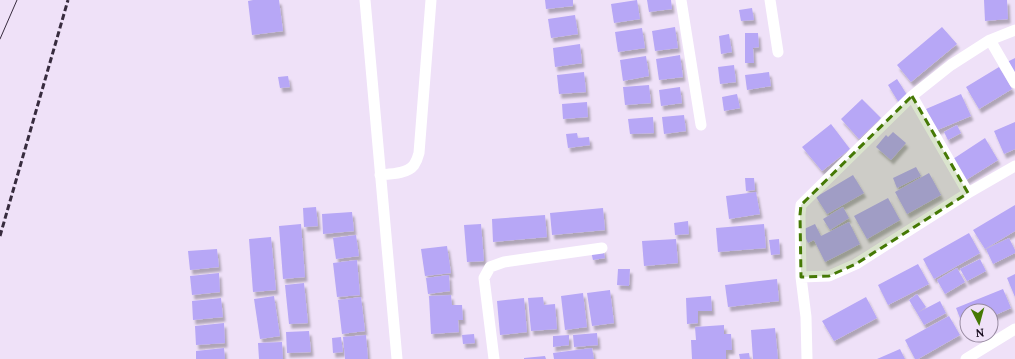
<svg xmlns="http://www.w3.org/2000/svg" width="1015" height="359" font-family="Lora,serif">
<defs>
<filter id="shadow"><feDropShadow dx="2.5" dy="4.5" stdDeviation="1" flood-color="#0004"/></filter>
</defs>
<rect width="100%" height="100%" fill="#efe1f8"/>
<!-- building -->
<path fill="#b7a7f6" filter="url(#shadow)" d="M253,0H279L283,31L252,35L248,1Z
M545,0H573V6L546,9Z
M637,0L640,19L614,23L611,4Z
M647,0H671L672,9L649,12Z
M984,0H1007L1008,19L985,21Z
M752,8L754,20L741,21L739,10Z
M575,15L578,34L551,38L548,19Z
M675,27L678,48L655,51L652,31Z
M942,27L957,44L911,82L897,65Z
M642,28L645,48L618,52L615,32Z
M745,33H758L759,47L753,48L754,63H745Z
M729,34L732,52L721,54L719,36Z
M580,44L582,63L555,67L553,48Z
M680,55L683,77L659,80L656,59Z
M646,56L649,76L623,81L620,60Z
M1015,58V76L1007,62Z
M734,65L736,82L720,84L718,67Z
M999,67L1012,89L979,109L966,87Z
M584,72L586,92L559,94L557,75Z
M769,72L771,86L747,90L745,75Z
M288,76L290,87L280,88L278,77Z
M897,79L909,98L899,103L888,85Z
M649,85L651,103L625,105L623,87Z
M680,87L682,103L661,106L659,90Z
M737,94L740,108L724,111L722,97Z
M961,94L971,116L935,131L926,109Z
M862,99L881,118L859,139L841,119Z
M587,102L588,117L563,119L562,104Z
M684,115L686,131L664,134L662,117Z
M653,117L654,133L630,134L628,119Z
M1015,122V149L1004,154L994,131Z
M831,124L850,149L822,171L802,147Z
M957,125L961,133L948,140L944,132Z
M893,132L906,143L891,160L876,147L886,135L888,137Z
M577,133L578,138L589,137L590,145L568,148L566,134Z
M985,138L998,160L966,180L953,159Z
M916,167L921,176L897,188L893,178Z
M929,173L941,195L907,214L895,192Z
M853,175L864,193L827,214L816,197Z
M745,178H754L755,190L746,191Z
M756,192L760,214L729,219L726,196Z
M888,198L900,220L867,239L854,216Z
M1015,205V231L985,249L973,230Z
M316,207L318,226L304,227L303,208Z
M843,207L849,218L830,230L823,219Z
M603,208L605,230L552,235L550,213Z
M352,212L354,231L323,234L322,214Z
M545,215L547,237L493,242L492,219Z
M688,221L689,234L675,235L674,223Z
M849,222L860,244L825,262L814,240L808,243L802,230L815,224L821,236Z
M301,224L305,277L283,279L279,226Z
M481,224L484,261L467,262L464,225Z
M764,224L766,248L718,252L716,228Z
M969,233L980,253L934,279L923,259Z
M356,235L359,256L336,259L333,238Z
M271,237L276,290L253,292L249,239Z
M1009,238L1015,250V253L993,264L986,249Z
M676,239L678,263L644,266L642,241Z
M779,239L780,254L771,255L769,240Z
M447,246L451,273L425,276L421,249Z
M603,248L605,258L593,260L591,251Z
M217,249L219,267L190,270L188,251Z
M980,259L986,271L967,281L960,269Z
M357,260L360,295L337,297L333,263Z
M918,264L929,284L888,305L878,285Z
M957,268L965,282L945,294L937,280Z
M618,269H630L629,286L617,285Z
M219,273L220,292L192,295L190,276Z
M1015,274V297L1007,278Z
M449,275L450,291L428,294L426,278Z
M777,279L779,301L728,307L725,285Z
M304,283L308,323L289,324L285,285Z
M1003,289L1011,308L991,317V311H967V327L964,328L956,308Z
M610,290L614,323L592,326L587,293Z
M583,293L587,327L565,330L561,296Z
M917,294L926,307L917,313L909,300Z
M451,295L452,305H462L463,320H458L459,332L431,334L429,296Z
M274,296L280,336L260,339L254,299Z
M711,296L712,311H698V323L687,324L686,298Z
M361,297L365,331L342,334L338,300Z
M543,297L544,305L555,304L557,329L531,331L528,298Z
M866,297L877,318L834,341L822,321Z
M221,298L223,317L193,320L192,301Z
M524,298L527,332L500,335L497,301Z
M940,301L946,313L924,325L917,313Z
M949,316L960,335L918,359H915L905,340Z
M224,323L225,343L196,345L195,326Z
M724,325V334H731L732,350H726V359H692L691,340H696L695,327Z
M775,328L778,359H753L751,330Z
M309,331L311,352L287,353L286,332Z
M597,333L598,345L574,347L573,335Z
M474,334L475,343L463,344L462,335Z
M366,335L368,359H345L343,337Z
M569,335V345L553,347V336Z
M341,337L343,352L333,353L332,338Z
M282,342L283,359H259L258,343Z
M224,348L225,359H196V351Z
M592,348L594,359H554L553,353Z
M900,349L905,359H877Z
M749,353L750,359H740L739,354Z
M545,356L546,359H524V358Z"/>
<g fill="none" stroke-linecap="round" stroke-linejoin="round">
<!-- street -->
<path stroke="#fff" stroke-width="11" d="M365,0L397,359
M681,0L701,125
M770,0L778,52
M990,40L1015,83
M912,96L968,193
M380,175C390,174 407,174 414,165C416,162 418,157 419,153L431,0
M801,277L829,276L856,264L968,193L1015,166
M494,359L484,278L490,267L504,262L602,248
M807,359L806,317L801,277L800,215L801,205L912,96L951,65L990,40L1015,30
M966,359L1015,329"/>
<!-- tram -->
<path stroke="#372b3e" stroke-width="1" d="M0,39L17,0"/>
<!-- rail -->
<path stroke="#372b3e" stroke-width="3" stroke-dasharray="6 3" stroke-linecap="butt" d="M0,236L68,0"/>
</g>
<!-- marked area -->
<path fill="#457904" fill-opacity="0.2" stroke="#457904" stroke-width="3" stroke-dasharray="8 5" stroke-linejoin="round" d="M912,96L968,193L856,264L829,276L801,277L800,215L801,205Z"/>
<!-- north arrow -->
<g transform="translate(979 323) rotate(174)"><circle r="19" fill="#efe1f8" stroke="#978aa0"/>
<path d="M0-3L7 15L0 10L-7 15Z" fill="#457904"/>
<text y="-6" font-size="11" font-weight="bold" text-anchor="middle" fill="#14081b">N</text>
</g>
</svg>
